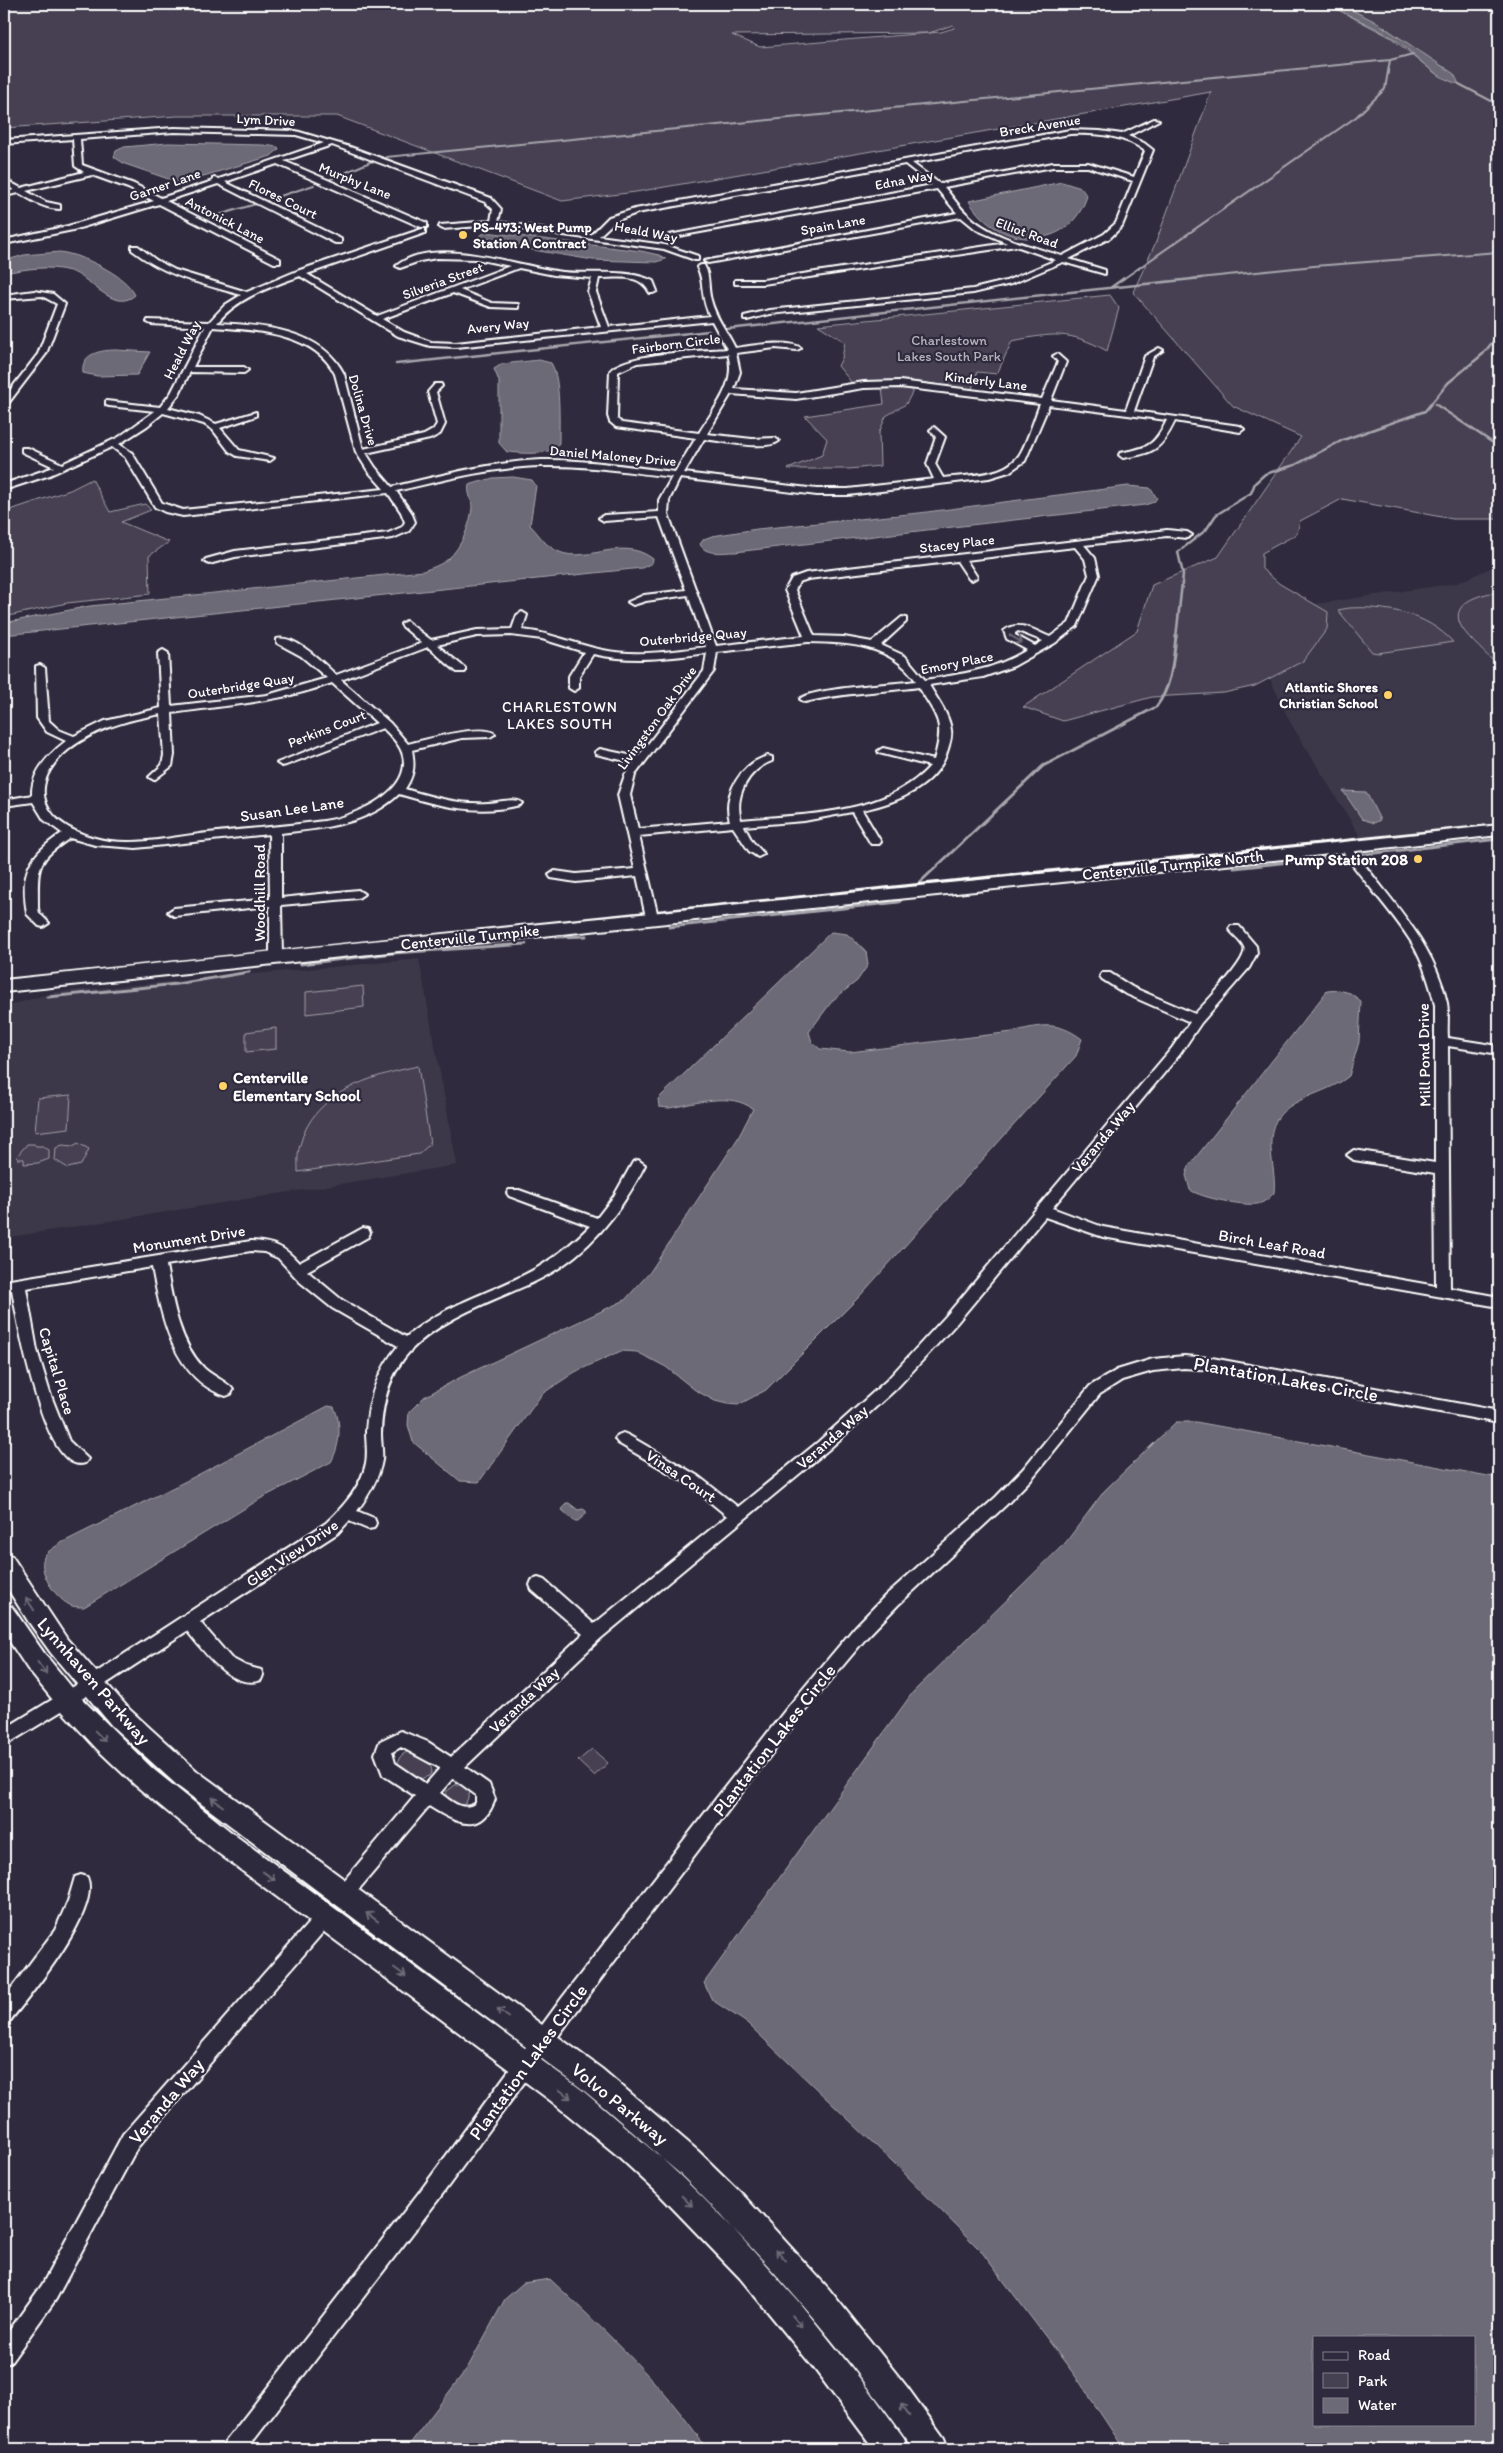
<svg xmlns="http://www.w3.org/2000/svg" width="1503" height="2453" font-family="Itim,sans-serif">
<rect width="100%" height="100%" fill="#2f2a3d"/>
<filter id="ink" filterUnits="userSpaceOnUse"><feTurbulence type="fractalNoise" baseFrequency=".02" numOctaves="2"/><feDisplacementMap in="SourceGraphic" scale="10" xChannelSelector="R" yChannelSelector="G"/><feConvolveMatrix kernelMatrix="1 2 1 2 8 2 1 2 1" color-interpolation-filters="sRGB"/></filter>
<g filter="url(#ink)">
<!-- built -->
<path fill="#3c3749" d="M1499,564V823L1361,838L1290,722L1265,668L1315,604L1457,583Z
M419,959L457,1165L4,1238V1007L55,992Z"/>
<!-- green -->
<path fill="#464152" stroke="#a2a0a8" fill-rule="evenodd" d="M4,4H1327L1390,37L1436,74L1446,68L1433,62L1384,27L1340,4H1499V519H1453L1342,499L1300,521L1297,534L1262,553V569L1280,584L1328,612L1327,629L1303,661L1255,686L1224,693L1152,697L1063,721L1023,707L1137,631L1152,585L1218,557L1301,437L1233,406L1133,292L1156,242L1211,92L636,192L562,201L337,116H177L4,128ZM953,25L954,28L941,32L760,47L732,35L929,33Z
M1110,295L1119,308L1107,351C1069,330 1053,333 1012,341L997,374L977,372L972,389L910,381L852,383L838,366L842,358L845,342L818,325Z
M882,388L914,389L906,404L886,416L879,433L880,466L849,469H788L822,455L827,439L805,416L884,404Z
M92,479L110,512L145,504L151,510L121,522L169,542L149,556L150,594L67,603L4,617V512L70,490Z
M1499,592V659H1491C1483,651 1464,634 1460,624C1450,601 1485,593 1499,592Z
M1349,608C1387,606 1426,613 1453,642L1378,653L1372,652L1338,610Z
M363,986L364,1007L306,1014V992Z
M276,1028V1049L246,1052V1032Z
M418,1066L430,1144L419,1154L298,1172C298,1164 297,1154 300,1145C313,1092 371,1076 418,1066Z
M71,1095L69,1128L35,1132L38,1098Z
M78,1143L89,1149L81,1165L68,1168L55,1160L56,1148L62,1145L73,1146Z
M27,1144H34L36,1146H43L49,1150V1159L38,1163L24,1164V1159H18L17,1156Z
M592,1749L608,1763L594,1776L578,1761Z
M412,1751L430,1763L432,1771L429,1776L417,1780L398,1766C397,1757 403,1752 412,1751Z
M455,1785H463L470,1792L466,1803L459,1807L446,1800V1792Z"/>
<!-- water -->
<path fill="#6d6a77" stroke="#a7a6ad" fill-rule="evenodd" d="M1327,4H1340L1376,22L1454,74L1459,84C1433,78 1415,53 1393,38C1372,25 1349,16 1327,4Z
M168,143L263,145L278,147L279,149L271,156L180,183L125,164L114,157L116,151L124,147Z
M1062,182L1081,188L1087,196C1069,254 996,249 969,201Z
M486,232L641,251L659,255L666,259L656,262L593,260L485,242L479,236Z
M60,252C82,255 125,274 135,295C114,314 89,276 70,271C48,265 26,269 4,273V261L24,255Z
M116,350L150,352L137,375L97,376L83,373C80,353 102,350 116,350Z
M539,360L551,363C561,378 559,424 559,443C552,457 520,453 507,452L499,443V381L494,369L502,364Z
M513,477L532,480L536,486L530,525C537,532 544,543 552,548C582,569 620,533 653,559L652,563L642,568L4,635V623L90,606L423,571C431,568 441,565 448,559C461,548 471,524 472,507C472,499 467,493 469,485L493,478Z
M1128,486L1150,488L1157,498L1154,502L1145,505L735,552C724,552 705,556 700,544L704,539L712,536L757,529L919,513Z
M1343,791L1366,792L1380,820L1374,823L1362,819Z
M831,932L847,934L866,951L868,965L857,981L833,1000L809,1032L812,1042L820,1049L850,1052L1012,1032C1040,1025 1057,1020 1082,1039L1076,1056L858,1298L766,1390L738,1405L727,1404L715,1401L695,1390L666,1367L637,1352L621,1351L575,1372L542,1394L479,1482L460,1481L413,1442L408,1425L409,1412L424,1397L461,1377L625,1300L650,1272L738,1138L753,1109C730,1091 695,1104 669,1108L659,1107L658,1099Z
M1339,990L1350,993L1361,1001L1359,1042L1349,1076C1323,1098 1272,1097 1271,1140C1270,1158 1276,1175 1274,1193C1269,1198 1264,1203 1257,1204C1243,1206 1202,1198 1190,1190L1186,1175L1189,1166L1327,991Z
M328,1406L334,1407C342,1424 340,1446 331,1462L260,1499L84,1607C81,1607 76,1607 72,1606C58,1601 37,1573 44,1557C46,1552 54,1548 59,1544L190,1479Z
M1176,1422H1196L1499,1478V2449H1124L1079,2381L981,2251L893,2162L747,2023L712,2000L704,1983L913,1692L1066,1542L1105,1490ZM1314,2337H1474V2424H1314Z
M566,1503H569L578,1510L583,1509L586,1511V1514L578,1521H574L562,1510Z
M550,2279C606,2332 664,2385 707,2449H406L468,2367L505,2299L523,2283Z"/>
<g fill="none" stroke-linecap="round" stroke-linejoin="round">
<!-- stream-far2 -->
<path stroke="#a7a6ad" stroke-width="2" d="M1459,84L1499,105
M386,157L1390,60L1413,54
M326,181L377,159
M268,200L314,185
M208,218L256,204
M1123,279L1356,117L1385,89L1390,60
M1190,279L1314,266L1499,252"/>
<!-- stream-far1 -->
<path stroke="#a7a6ad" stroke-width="2.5" d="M1110,288L1124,278
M727,329L1202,278
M396,364L709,331
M1435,404L1499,447
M1176,638L1183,574L1178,552L1206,530L1216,515L1251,493L1255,483L1265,474L1295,465L1343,440L1425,411L1448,383L1483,354L1499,334"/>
<!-- stream -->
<path stroke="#a7a6ad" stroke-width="3" d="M1358,855L1499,839
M1234,868L1343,856
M915,887L1043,766L1156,707C1172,686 1173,662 1176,636
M669,927L899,902L902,899
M557,937L586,936
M301,964L394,953L526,944
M48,997L177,984L249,972"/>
<!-- minor casing -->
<g stroke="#fff" stroke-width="4">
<path id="minor" d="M1154,119L1159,120L1128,136L1144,143L1153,150L1122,226L1110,238L1069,259L1105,270V274L1063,262L1011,284L973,293L770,314L747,320H744V316L770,310L973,289L1006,281L1056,260L1016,246L763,284H735V280H763L1007,243L977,230L961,217L708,263L704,261L957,213L937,189L673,237L669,235L932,185L905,164L637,213L615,221L599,236L665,245L698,256V260H695L664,249L492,225L443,229L439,227L440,225L491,221L493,209L485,202L332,145L284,161L427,223V227H421L277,164L225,182L341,239V243H335L218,184L166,201L280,259V263H274L159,204L73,230L4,244V240L68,226L154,201L128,188L92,175L26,191L46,202L60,205V209C44,209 32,200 19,193L4,196V192L14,190L4,184V179L21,188L84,172L75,166L73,139L4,144V140L174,128L296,131L350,147L491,198L501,209L498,222L591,235L609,217L635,209L1070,130L1100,131L1122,134ZM174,132L296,135L324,143L219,179L213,178V181L161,198L134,184L82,165L80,139ZM1070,134C1096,133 1124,135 1145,151L1134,177L1088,163H1053L940,184L912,163ZM1053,167H1088L1133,181L1116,223L1104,234L1062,256C1031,246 991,238 967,214C958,206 952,196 944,187Z
M422,229H425V233L307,274L377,316L510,266L476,259L437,258L420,261L400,268L396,266C435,234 518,267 563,272C592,275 626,268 653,281L657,291L653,293H650C640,273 619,278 599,278L596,292L609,327L710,316C700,298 705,281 697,267L701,265H704C711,277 707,287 711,300C715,317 727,331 735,348C751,346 788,339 801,348L797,350L775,348L736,353L740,372L734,389L796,393L864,382L900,381L1042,399L1058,362L1053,356L1057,354L1066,362L1051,400L1126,410L1145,356L1159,348L1163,350L1153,357L1134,411L1240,426L1244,429L1240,432L1175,421C1161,450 1154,453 1123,458L1119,455L1120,453C1148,447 1153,448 1167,420L1049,405L1025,461L1009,472L989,478L848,495H817L680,478L669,500L668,514L716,646L804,636L785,590L792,578L806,573L1167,530L1187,532L1192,535L1187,538L1167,536L1084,545L1095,558L1099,575L1077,626L1055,643L1014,666L983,677L929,685C937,699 949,714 951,730C952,737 950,742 948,749C938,786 897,803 862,810L881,842L879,844H871L852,812L804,821L744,826L752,841L764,854L758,857L749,851L733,827L639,836L658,917L652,921L646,917L637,876L576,882L551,878L549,875L555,871L576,874L635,869L618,795L625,775L634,763L596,754L595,752L600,749L638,757L704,671L707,653C669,658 631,663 593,654L579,676V688L574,691L569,688V676L584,652L542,639L511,635L477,636L437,645L465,668V672H457L428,647L341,680L390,723L408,744C425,740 483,723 495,734L490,737L462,738L412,750C415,766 414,775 405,789C432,797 460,805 488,803C497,803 515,797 522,803L520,805C479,816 439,806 399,794C367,825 323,828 281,833V898L358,890L364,894L358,898L281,905L282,957L276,961L270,957V906L174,916L168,912L174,908L270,899L269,834L136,848L95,845L70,838C35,862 38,866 38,908L39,913L49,923L43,927L39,926L27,914C20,871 28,857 62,833L44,820L33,802L4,806V800L32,795C31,772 49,754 66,741L47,732L37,718L36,666L40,665L45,668L49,721L59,730L74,736L105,721L161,708L158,653L163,650L168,653L171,706L267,695L327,678L301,656L277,643V639C296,635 323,663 336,675L422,643L402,626L401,624L406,621L431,640L477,630L512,629L517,615L522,612L527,615L522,630C550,632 576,645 603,650C637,657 673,651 706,647L688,595L646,601L633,605L628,602L644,595L686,590L659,517L604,521L599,518L604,515L659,512V500L672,477C629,472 586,465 543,466C493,467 444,480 396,491L411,512L415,522L409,531L393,538L235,557L209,564L204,561L206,559L235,551L388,533L402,527L405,522L401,512L388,493L183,516L165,512L155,507L125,457L112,447L50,475L4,490V484L54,467L22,452V448H28L62,464L119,437L155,411L109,406L106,405V401L160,407L171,393L205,327L151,324L147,322L148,320L209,322L225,305L241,295C200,283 167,277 132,250V246H138L156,260L175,270L247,292L297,271ZM519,268L554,275L592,278L588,292L601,327L456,343L431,342L404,332L382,319L453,293L491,307L518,308V304L492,303L460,290ZM300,276L398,336L430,346L456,347L712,321L727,349C701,351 625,353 610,371L608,416L610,422L616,427L696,438L675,472C631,467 586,459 542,460C491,462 442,475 392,487L375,467L366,453L430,439L440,434L445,424L436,392L442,386L441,384H435L428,392L437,424L433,430L424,435L363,449L344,374C322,329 260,325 217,323C237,298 270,287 300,276ZM213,327C253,330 315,332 335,374L356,452L368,471L384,489L183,510L162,503L132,453L119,444L147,426L163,413L204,424L213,430L229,451L237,456L270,461L274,458L239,450L220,428L256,416V412L216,424L199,416L168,408L179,394L190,372L244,373L248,370L244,367H193ZM728,354C737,384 714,408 699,433L622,423L617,419L618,372L637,363ZM900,387L1040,404C1035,416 1025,450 1017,458C1000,477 966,475 943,478L935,464L945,437L934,427L930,430L936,437L927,464L934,479L848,489H817L684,473L704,439C721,441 767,451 779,441L775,438L752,439L707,434L731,394L796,399L864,388ZM1075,547L1085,559L1089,575L1069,623L1050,637C1035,631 1018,619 1004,631L1007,639L1027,650C991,671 966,673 925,680L905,656L881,645L906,622V618L902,617L872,642L844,637L814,636L795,590L799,582L808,579L957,561L969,579L972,580L977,577L966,560ZM1018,631L1043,641L1035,646L1015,635V633ZM808,642C848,643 892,644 916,681C894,684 812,688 800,699L805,702C842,693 881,692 919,687C938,720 945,721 934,760L883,748L878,751L879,753L930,766C885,816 803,814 741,820C734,796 748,770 772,761V757L768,756C741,763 722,795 730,821L638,829L630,795L635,775L714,671L717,652ZM332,683L377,723L277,763L282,766L286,765L383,728C393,738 404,748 404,763C404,796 351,817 324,821C285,826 247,829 208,833C171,837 131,848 95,838C34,822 26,776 79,742C104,726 133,719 161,714L164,755L162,765L149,777L154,780L172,766L174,755L172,713C227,705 280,702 332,683Z
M34,291L53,294L65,304L46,354L7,405L4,406V398L38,354L57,304L42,296L4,299V295Z
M1346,844L1350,845C1385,896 1434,939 1447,1003C1449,1014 1447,1026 1448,1038L1499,1046V1054L1448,1046L1450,1288L1499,1297V1307L1103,1237L1045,1217L956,1324L896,1389L828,1450L600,1639L465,1767L489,1784L495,1799C482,1838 454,1822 429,1806L349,1901L343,1904L337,1901L334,1895L337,1889L415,1796L383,1775L375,1754L380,1741L401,1731L428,1742L451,1757L583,1634L532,1590L530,1585L532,1580L538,1578L544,1580L594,1624L727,1516L688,1484L618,1443L615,1439L618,1435L623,1433L628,1435L698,1476L738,1507L818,1442L886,1381L946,1316L1172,1048L1190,1022L1124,993L1102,979L1100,976L1102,973H1110L1132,987L1195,1014C1204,1004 1250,959 1244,947C1241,940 1233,935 1229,929L1231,926H1239L1256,946L1257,953L1249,968L1201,1023L1180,1054L1052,1208L1103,1227L1436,1286L1435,1173L1354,1160L1347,1155L1354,1150L1435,1163V1005C1430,984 1423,962 1412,943C1391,909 1362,881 1340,847ZM401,1747L440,1768L426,1784L395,1763L392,1752ZM453,1778L476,1795V1803C463,1813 451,1801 440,1793Z
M638,1160L645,1165C620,1215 584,1259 532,1283C490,1302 444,1317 411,1350C389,1373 382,1403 381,1434C381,1443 383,1451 382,1460C379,1479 368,1496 357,1511L374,1518L376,1523L374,1528L368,1529L349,1521L338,1533L200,1622L231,1658L246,1666L261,1670L263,1675L261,1680C231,1691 203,1650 187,1631L98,1689L4,1746V1729L86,1679L326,1523C344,1506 361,1487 366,1463C368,1452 366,1442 366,1432C368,1400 377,1371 398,1346L332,1308L300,1282L278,1258L264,1252L251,1251L166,1265C172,1298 178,1341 203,1367C210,1375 230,1383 233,1390L231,1394L226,1396C173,1379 161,1315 152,1267L26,1288L37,1350L50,1393L69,1441L88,1459L85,1463C44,1477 17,1318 12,1290L4,1291V1281L251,1241C273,1242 284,1246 299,1263L363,1228L368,1229L370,1233L368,1237L307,1271L342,1300L406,1337C446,1302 498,1292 542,1265C559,1254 575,1241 590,1226L509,1196L507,1193L509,1190H519L597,1218L614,1196L633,1162Z
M1184,1356L1212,1358L1499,1411V1423L1212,1370L1184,1368L1153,1371L1122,1380L1100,1394L1033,1477L1006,1505L898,1605L867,1637L799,1718L737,1799L576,2012L438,2200L247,2449H223L226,2441L424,2186L562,1998L725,1787L787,1708L855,1627L886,1595L996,1497L1023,1469L1090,1386L1117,1370L1153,1359Z
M81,1875L87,1877C102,1910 31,1994 11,2020L4,2022V1998L55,1930L68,1901L75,1877Z
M325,1908L331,1911L334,1917L331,1923L137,2148L56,2299L11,2362L4,2365V2338L42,2285L123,2134L319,1911Z"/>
</g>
<!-- secondary casing -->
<g stroke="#fff" stroke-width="4">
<path id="secondary" d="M1499,825V835L1312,856L4,992V980C502,925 1001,881 1499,825Z
M4,1553L12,1556L67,1639L130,1710L197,1771L602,2069L698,2151L743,2195L828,2288L907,2387L944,2438L948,2449H914C816,2311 714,2197 582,2089L179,1787L112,1726L51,1653L28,1621L4,1583Z
M4,1604L12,1607L44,1653L78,1695L153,1769L236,1836L582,2090L680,2174L721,2215L798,2301L870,2391L904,2438L908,2449H874L813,2367L740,2278L660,2195L617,2155L551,2101L218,1853L135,1785L97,1749L61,1710L27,1668L4,1633Z"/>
</g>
<!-- minor -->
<use href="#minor" fill="#2f2a3d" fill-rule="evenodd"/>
<!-- secondary -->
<use href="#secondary" fill="#2f2a3d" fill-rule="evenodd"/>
</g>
<!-- one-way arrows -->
<defs><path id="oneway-shaft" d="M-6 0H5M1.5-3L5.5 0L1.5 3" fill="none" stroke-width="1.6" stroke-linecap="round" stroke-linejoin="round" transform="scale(1.25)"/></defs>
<g stroke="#6d6a77">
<use href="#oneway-shaft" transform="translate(1016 639) rotate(31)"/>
<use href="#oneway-shaft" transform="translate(30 1604) rotate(-123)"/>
<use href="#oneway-shaft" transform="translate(42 1668) rotate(53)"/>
<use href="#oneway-shaft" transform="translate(100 1736) rotate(46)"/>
<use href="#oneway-shaft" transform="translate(217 1802) rotate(-143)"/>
<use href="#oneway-shaft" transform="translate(269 1876) rotate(36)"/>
<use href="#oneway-shaft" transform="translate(372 1917) rotate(-144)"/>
<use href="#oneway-shaft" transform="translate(400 1972) rotate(37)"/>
<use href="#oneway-shaft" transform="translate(503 2013) rotate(-143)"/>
<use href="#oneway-shaft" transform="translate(565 2094) rotate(37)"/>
<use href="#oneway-shaft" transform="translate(687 2201) rotate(45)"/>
<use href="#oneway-shaft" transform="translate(781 2255) rotate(-132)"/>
<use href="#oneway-shaft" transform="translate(797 2321) rotate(50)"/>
<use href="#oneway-shaft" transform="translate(905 2410) rotate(-125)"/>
</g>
</g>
<!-- markers -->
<g fill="#ffd166" stroke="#2f2a3d" stroke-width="2">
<circle cx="463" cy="235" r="5"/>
<circle cx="1388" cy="695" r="5"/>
<circle cx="1418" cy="859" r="5"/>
<circle cx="223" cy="1086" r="5"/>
</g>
<g text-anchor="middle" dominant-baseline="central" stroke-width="4.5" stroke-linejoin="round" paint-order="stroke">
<!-- far-street labels -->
<g font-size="14" fill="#fff" stroke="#2f2a3d">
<text transform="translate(266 120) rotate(3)">Lym Drive</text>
<text transform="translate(1040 126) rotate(-9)">Breck Avenue</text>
<text transform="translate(904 180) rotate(-11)">Edna Way</text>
<text transform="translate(355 181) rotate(22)">Murphy Lane</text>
<text transform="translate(165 185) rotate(-19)">Garner Lane</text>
<text transform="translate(283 199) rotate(26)">Flores Court</text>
<text transform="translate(225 220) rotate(27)">Antonick Lane</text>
<text transform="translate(833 225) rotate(-10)">Spain Lane</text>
<text transform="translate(646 232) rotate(11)">Heald Way</text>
<text transform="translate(1027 233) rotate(20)">Elliot Road</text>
<text transform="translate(443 281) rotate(-20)">Silveria Street</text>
<text transform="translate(498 326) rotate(-6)">Avery Way</text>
<text transform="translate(676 344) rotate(-7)">Fairborn Circle</text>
<text transform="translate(182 350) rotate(-63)">Heald Way</text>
<text transform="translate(986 381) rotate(7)">Kinderly Lane</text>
<text transform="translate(363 410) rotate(74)">Dolina Drive</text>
<text transform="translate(613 456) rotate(5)">Daniel Maloney Drive</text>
<text transform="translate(957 544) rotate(-7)">Stacey Place</text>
<text transform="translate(693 637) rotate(-5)">Outerbridge Quay</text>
<text transform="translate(957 663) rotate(-11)">Emory Place</text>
<text transform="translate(241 686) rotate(-9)">Outerbridge Quay</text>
<text transform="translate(657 718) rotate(-54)">Livingston Oak Drive</text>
<text transform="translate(327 729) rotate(-21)">Perkins Court</text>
</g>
<!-- far-poi labels -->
<g font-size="14" font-weight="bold" fill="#fff" stroke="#2f2a3d" text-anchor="start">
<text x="473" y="227">PS-473; West Pump<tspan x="473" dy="16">Station A Contract</tspan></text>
<text x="1378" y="687" text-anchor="end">Atlantic Shores<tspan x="1378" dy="16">Christian School</tspan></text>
</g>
<!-- far-park labels -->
<g font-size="14" fill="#b5b3ba" stroke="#2f2a3d">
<text x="949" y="340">Charlestown<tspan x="949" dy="16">Lakes South Park</tspan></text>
</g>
<!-- far-neighbourhood labels -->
<g font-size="15" letter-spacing="1" fill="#fff" stroke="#2f2a3d">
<text x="560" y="707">CHARLESTOWN<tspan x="560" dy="17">LAKES SOUTH</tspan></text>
</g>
<!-- street labels -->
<g font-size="16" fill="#fff" stroke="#2f2a3d">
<text transform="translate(292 809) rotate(-8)">Susan Lee Lane</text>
<text transform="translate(1173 865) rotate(-6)">Centerville Turnpike North</text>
<text transform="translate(259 893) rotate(-90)">Woodhill Road</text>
<text transform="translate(470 937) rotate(-6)">Centerville Turnpike</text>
<text transform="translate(1424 1055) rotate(-91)">Mill Pond Drive</text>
<text transform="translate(1103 1137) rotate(-50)">Veranda Way</text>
<text transform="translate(189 1239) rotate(-9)">Monument Drive</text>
<text transform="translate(1272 1244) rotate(10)">Birch Leaf Road</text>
<text transform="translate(57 1371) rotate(73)">Capital Place</text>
<text transform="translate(832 1437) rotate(-41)">Veranda Way</text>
<text transform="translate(681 1476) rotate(34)">Vinsa Court</text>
<text transform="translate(292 1553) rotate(-34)">Glen View Drive</text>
<text transform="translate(524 1700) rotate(-43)">Veranda Way</text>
</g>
<!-- poi labels -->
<g font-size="16" font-weight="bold" fill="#fff" stroke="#2f2a3d" text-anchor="end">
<text x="1408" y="859">Pump Station 208</text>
<text x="233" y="1077" text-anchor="start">Centerville<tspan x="233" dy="18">Elementary School</tspan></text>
</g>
<!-- near-street labels -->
<g font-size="19" fill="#fff" stroke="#2f2a3d">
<text transform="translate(1286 1379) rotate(10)">Plantation Lakes Circle</text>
<text transform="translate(94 1681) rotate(49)">Lynnhaven Parkway</text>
<text transform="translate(774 1740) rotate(-52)">Plantation Lakes Circle</text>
<text transform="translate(528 2062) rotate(-54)">Plantation Lakes Circle</text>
<text transform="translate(166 2101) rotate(-50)">Veranda Way</text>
<text transform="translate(620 2104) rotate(39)">Volvo Parkway</text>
</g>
</g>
<!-- margin -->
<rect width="1503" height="2453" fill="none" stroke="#2f2a3d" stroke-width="20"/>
<rect x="10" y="10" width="1483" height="2433" fill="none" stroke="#fff" stroke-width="2" filter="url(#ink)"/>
<!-- legend -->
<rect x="1313" y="2336" width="162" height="90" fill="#2f2a3d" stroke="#827f8b"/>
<rect x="1323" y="2352" width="25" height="8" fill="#2f2a3d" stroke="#827f8b"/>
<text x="1358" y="2360" font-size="15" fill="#ffffff">Road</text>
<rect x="1323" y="2373" width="25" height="15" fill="#464152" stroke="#827f8b"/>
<text x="1358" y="2386" font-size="15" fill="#ffffff">Park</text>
<rect x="1323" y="2398" width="25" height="15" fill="#6d6a77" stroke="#827f8b"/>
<text x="1358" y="2410" font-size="15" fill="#ffffff">Water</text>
</svg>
